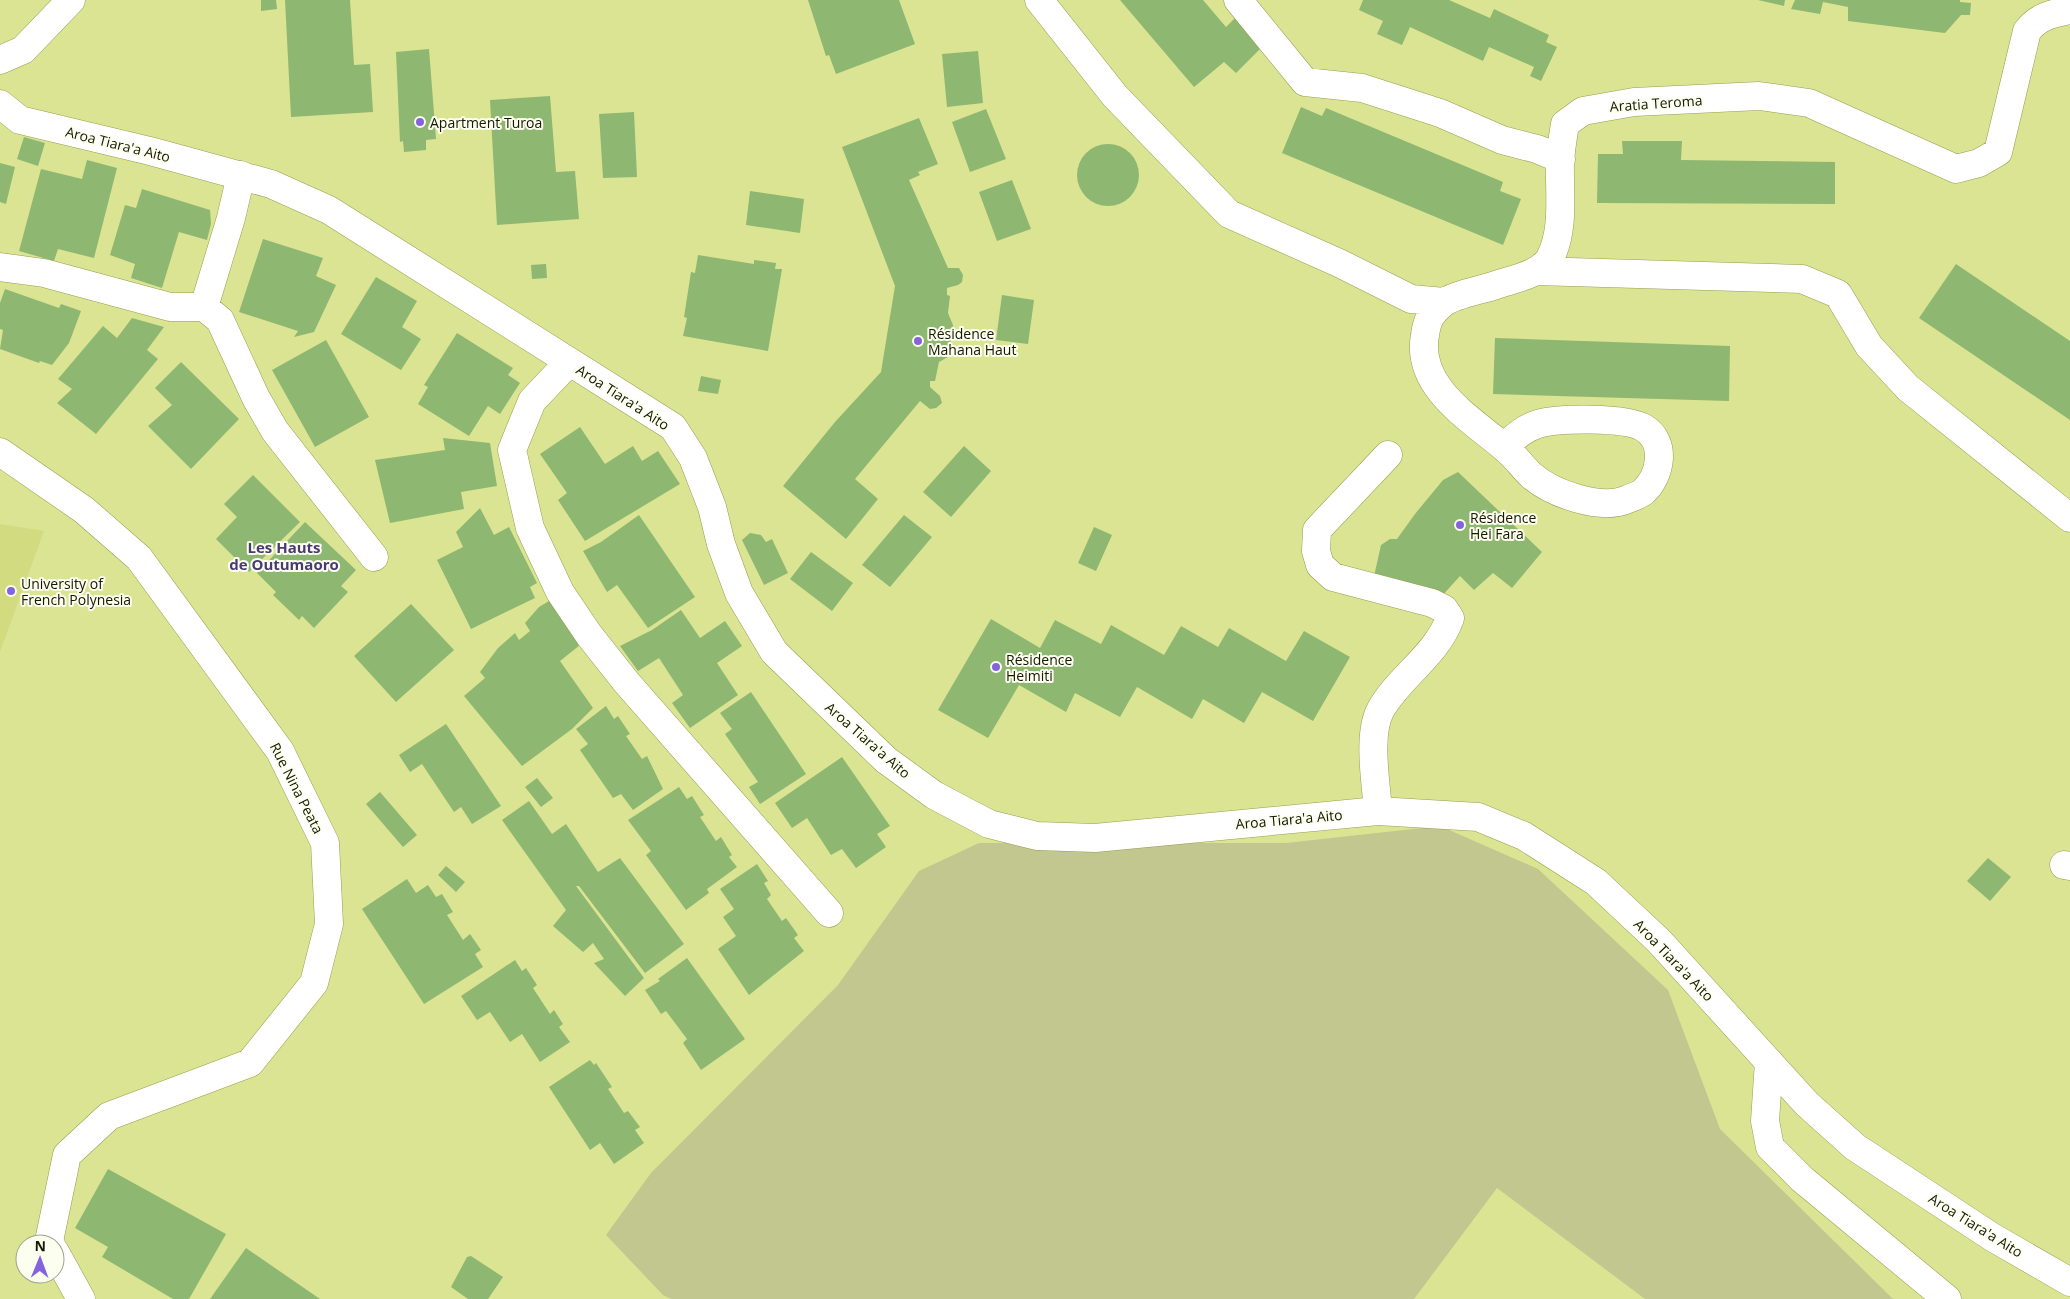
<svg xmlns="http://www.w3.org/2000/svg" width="2070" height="1299" font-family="'Open Sans',sans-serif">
<rect width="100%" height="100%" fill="#dbe492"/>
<!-- built -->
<path fill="#d2db80" d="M0,524L44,531L0,652Z"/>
<!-- green -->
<path fill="#c1c78f" d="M1440,826L1538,869L1668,990L1720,1129L1893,1299H1645L1497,1188L1414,1299H671L663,1295L606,1235L651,1173L838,985L919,871L979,843H1286Z"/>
<!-- building -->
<path fill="#8eb771" d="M261,0H276L277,9L261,11Z
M285,0H350L354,65L370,64L373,112L291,117Z
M808,0H899L915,44L836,74L829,55L826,56Z
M1120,0H1203L1226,27L1235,18L1263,46L1236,73L1224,62L1194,87Z
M1363,0H1449L1490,18L1494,9L1549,35L1546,42L1557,47L1541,81L1530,76L1534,67L1489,47L1483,61L1410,27L1402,45L1377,34L1383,21L1359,10Z
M1758,0H1785L1784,6Z
M1795,0H1960V2L1971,3L1970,15H1961L1945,33L1848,21V7L1823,2L1820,14L1791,9Z
M429,49L436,139L426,140V150L404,152L403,141L400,142L396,52Z
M978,51L983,103L947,107L942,54Z
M550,96L556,172L575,171L579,219L497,225L490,100Z
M1301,107L1322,116L1326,108L1503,182L1500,191L1521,199L1503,245L1282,153Z
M986,109L1006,159L970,172L952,122Z
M634,112L637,177L603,178L599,114Z
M919,118L938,164L918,172L920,175L909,180L948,268H959L963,275L962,282L958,285L947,288V295L950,296L948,313L953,325L948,357L939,362L935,381H930V387L940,396L942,403L936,408L930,409L920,401L855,479L878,499L846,539L783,486L835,422L881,372L895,286L842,147Z
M24,137L45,143L38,166L17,159Z
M1622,141H1682L1681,160L1835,162V204L1597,203L1598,154H1623Z
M1077 175a31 31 0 1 1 62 0a31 31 0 1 1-62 0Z
M87,160L117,168L94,258L58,249L54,261L19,251L41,169L82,179Z
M0,163L15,167L6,204L0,202Z
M1012,180L1031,229L997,241L979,192Z
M142,189L210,210L211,224L207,240L179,232L162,288L131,278L135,264L110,255L125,205L136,208Z
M750,191L804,199L800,233L746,225Z
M263,239L323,258L316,276L336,285L314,332L294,337L298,331L239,312Z
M698,255L754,264V260L776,263L775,269H782L768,351L683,336L687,318L684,317L691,272L695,273Z
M546,264L547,278L532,279L531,265Z
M1956,264L2070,341V420L1919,318Z
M376,277L417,301L402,327L421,339L401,370L341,334Z
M5,289L59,308L61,304L81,311L69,343L52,365L40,361L39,363L0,349L3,330L0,329V303Z
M1002,295L1034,300L1028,344L996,340Z
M132,318L164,327L147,350L158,359L96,434L57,403L72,389L58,379L103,326L117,338Z
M457,333L513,368L508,375L520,383L500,414L488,406L469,436L418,404L428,387L424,385Z
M1495,338L1730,346L1729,401L1493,394Z
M326,340L369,417L315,447L272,370Z
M181,362L239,419L191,469L148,426L172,405L155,388Z
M701,376L721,380L718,394L698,391Z
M580,427L605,464L633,446L642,461L658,451L680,484L585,541L558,500L567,493L540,454Z
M443,438L490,443L497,486L461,492L464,509L390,523L375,460L445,450Z
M964,446L991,471L951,517L923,492Z
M1458,472L1542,552L1512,588L1493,573L1474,590L1460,576L1441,597L1373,581L1381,545L1390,539H1397L1415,514L1443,480Z
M253,475L300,522L249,572L216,539L237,517L224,504Z
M480,508L494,535L509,527L537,583L530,587L535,598L471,629L437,560L463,547L456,532Z
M639,515L695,597L648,628L617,585L607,592L583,551L601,542Z
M904,515L932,537L890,587L862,565Z
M305,522L356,570L341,586L348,592L314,628L302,616L299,620L273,595L276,592L257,573Z
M1094,527L1112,535L1096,571L1078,563Z
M750,533L761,535L766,542L772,539L788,573L764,585L742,540Z
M811,552L853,583L832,611L790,579Z
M549,601L580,645L560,661L593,708L572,729L522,766L464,696L485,678L480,672L498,648L515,633L519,640L530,631L525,623L539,607Z
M411,604L454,650L396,702L354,656Z
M681,610L700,638L725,621L742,646L717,663L738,695L690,728L672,703L683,695L659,658L638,671L620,646L652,630Z
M991,619L1040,648L1055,620L1101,644L1111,625L1164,655L1181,626L1218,647L1229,628L1286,661L1304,631L1350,657L1313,721L1262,692L1244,723L1203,699L1192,719L1137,687L1120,717L1075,693L1066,712L1019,685L988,738L938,710Z
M751,692L806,774L760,804L749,787L758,782L725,734L732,729L720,713Z
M606,706L614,719L618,716L630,734L626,736L642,759L647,756L663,789L633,810L621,794L613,798L580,750L588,744L576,729Z
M446,724L501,806L472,824L461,807L454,812L422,764L410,772L399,755Z
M842,757L890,826L877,834L886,847L856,868L842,849L831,855L807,818L792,828L775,803Z
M537,778L553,798L541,807L525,787Z
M679,787L687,799L692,796L704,815L700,817L716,841L721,837L732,855L729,857L737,867L707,889L709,893L686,910L646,855L651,851L628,820Z
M380,792L417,835L403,847L366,804Z
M529,801L552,834L566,824L598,872L620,858L684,944L645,973L579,886H576L644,978L625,996L594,963L604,959L593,943L583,952L553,926L566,910L502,820Z
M1988,858L2011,877L1990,901L1967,881Z
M757,864L768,881L764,883L771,895L767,899L782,921L786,918L798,935L794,938L804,951L749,995L718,949L736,936L723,917L734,909L720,889Z
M446,866L465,882L456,892L438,875Z
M407,879L416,893L428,885L436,897L442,894L453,912L447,915L463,940L470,934L481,950L475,954L483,967L424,1004L362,909Z
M687,958L745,1039L701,1070L683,1043L687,1039L666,1011L661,1014L645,990L660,981L658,979Z
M515,960L522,971L526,968L537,985L533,988L550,1014L554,1010L563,1024L559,1027L570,1042L540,1062L522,1034L510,1042L490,1012L477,1020L461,996Z
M590,1060L594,1065L596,1063L612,1087L608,1089L624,1113L628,1111L640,1127L635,1130L644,1143L614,1164L600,1143L590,1150L549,1087Z
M108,1169L226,1234L189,1299H173L102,1257L108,1247L75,1228Z
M246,1248L320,1299H210Z
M471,1256L503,1277L488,1299H468L451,1287L467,1257Z"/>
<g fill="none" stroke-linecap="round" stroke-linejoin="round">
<!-- minor casing -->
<g stroke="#979e4d" stroke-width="29">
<path id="minor" d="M1039,0L1115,96L1229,214L1339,263L1411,299L1444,302
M1238,0L1305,82L1362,88L1440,113L1502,140L1537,149L1561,159
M241,175L231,218L204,307L220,320L256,398L275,431L374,557
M0,267L44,273L170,307H204
M1536,271L1802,279L1838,294L1869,346L1908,388L2070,518
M569,362L532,401L512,450L530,528L560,592L589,635L627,683L829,913
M1504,447C1514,438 1524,428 1538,424C1558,418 1626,417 1644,428C1667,442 1661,476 1643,492C1639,495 1633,497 1628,499C1602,511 1553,494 1532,476C1523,468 1516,457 1506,449C1473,420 1415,388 1425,335C1427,321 1430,314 1442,304C1452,295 1482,290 1496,285C1513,279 1540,275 1550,258C1565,230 1559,191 1560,161C1561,148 1563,136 1565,124L1583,111L1634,102L1759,96L1809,103L1956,169L1979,163L1998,152L2027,31C2039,16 2051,14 2070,10
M0,452L84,510L139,558L280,751L325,843L329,924L314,983L250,1063L109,1116L67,1155L49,1241L51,1244
M1378,811C1376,782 1367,734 1381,709C1400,676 1437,655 1450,618L1444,609L1432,603L1333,577L1320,565L1316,551L1317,530L1388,455
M2064,865L2070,866
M1769,1062L1765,1121L1770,1147L1802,1179L1947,1299
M55,1252L81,1299"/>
</g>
<!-- major casing -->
<g stroke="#979e4d" stroke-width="29">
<path id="major" d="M0,60L23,50L71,0
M0,104L20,120L150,151L271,184L329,210L673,427L693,458L712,507L721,544L739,593L774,652L886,760L934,795L989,824L1037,836L1095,838L1378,811L1478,817L1524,836L1596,882L1659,941L1807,1104L1855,1147L1992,1237L2070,1282"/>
</g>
<!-- minor -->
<use href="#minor" stroke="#fff" stroke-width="28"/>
<!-- major -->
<use href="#major" stroke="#fff" stroke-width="28"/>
</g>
<!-- markers -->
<g fill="#8663de" stroke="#fcffef" stroke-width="2">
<circle cx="420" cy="122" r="5"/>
<circle cx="918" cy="341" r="5"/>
<circle cx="1460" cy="525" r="5"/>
<circle cx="11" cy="591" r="5"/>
<circle cx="996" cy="667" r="5"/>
</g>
<g text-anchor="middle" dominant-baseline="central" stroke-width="4" stroke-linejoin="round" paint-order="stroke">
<!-- street labels -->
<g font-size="14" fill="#161700" stroke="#fcffef">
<text transform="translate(1656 103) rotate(-4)">Aratia Teroma</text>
<text transform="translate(118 144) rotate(14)">Aroa Tiara'a Aito</text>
<text transform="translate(623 397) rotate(33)">Aroa Tiara'a Aito</text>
<text transform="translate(868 740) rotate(41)">Aroa Tiara'a Aito</text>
<text transform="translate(297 788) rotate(63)">Rue Nina Peata</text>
<text transform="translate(1289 819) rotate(-5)">Aroa Tiara'a Aito</text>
<text transform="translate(1674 960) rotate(46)">Aroa Tiara'a Aito</text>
<text transform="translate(1976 1225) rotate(32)">Aroa Tiara'a Aito</text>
</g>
<!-- poi labels -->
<g font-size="14" fill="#161700" stroke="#fcffef" text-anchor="start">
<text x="430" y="122">Apartment Turoa</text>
<text x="928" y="333">Résidence<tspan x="928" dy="16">Mahana Haut</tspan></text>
<text x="1470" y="517">Résidence<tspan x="1470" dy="16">Hei Fara</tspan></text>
<text x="21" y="583">University of<tspan x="21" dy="16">French Polynesia</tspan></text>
<text x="1006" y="659">Résidence<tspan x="1006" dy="16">Heimiti</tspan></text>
</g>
<!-- neighbourhood labels -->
<g font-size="15" font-weight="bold" fill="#493976" stroke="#fcffef">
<text x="284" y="547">Les Hauts<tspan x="284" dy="17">de Outumaoro</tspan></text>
</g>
</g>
<!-- north arrow -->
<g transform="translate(40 1259) rotate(1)"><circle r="24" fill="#fcffef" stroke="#a0a28f"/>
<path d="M0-4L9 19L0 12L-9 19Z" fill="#8663de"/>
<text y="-8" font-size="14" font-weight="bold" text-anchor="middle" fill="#161700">N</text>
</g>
</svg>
